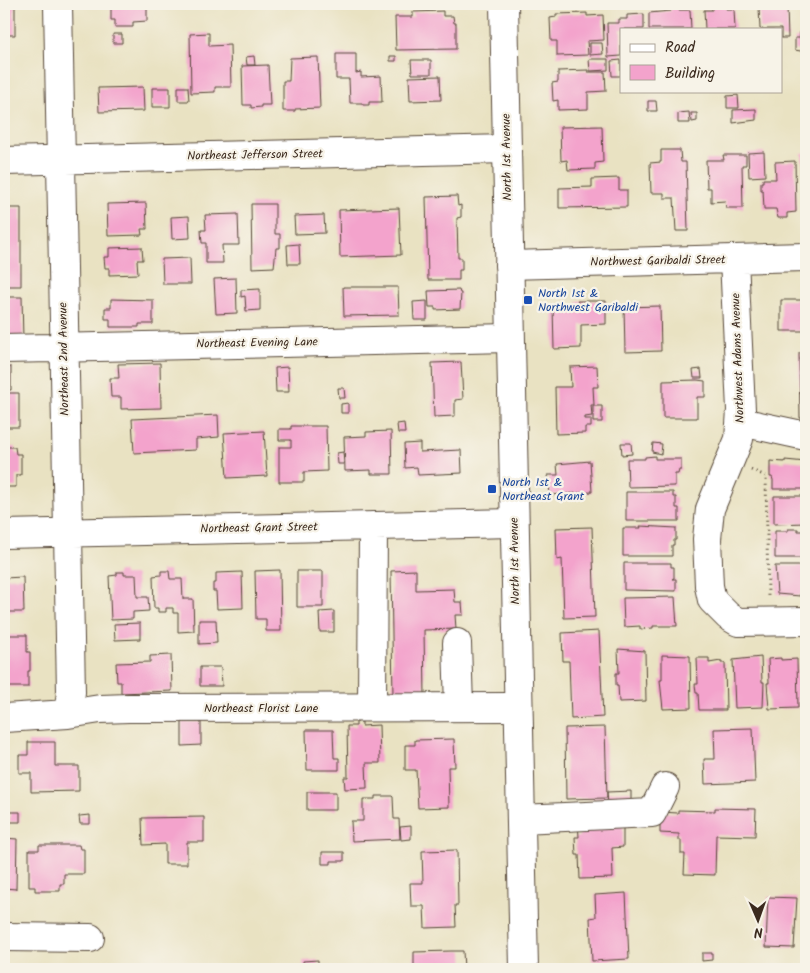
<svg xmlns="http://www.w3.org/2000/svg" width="810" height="973" font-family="Kalam,sans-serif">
<rect width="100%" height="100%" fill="#f7f3e8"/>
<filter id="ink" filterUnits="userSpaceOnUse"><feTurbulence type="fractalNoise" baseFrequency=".02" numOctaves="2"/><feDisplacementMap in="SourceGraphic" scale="10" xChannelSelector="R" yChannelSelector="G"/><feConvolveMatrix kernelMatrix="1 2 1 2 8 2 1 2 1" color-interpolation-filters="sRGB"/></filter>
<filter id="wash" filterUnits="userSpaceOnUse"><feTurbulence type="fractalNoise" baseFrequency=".0096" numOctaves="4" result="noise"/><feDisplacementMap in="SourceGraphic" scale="20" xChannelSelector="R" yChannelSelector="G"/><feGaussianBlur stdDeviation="1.12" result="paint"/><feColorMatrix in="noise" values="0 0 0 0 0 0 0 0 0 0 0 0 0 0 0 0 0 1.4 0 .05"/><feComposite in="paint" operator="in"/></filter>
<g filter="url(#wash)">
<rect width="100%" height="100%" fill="#e9e2c2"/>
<g id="blocks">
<!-- building -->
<path fill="#f3a3cc" d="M4,4H15V35H4Z
M111,4H147V21L133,22V27H115V20H111Z
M712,4H726V9H734L735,29H705L704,10H712Z
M787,7L788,38H781V29H760L759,8Z
M670,8H678V10H690L691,29H649V13L671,11Z
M443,11V16H453L454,23H456V49L396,50L395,17H413V12Z
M587,13V16L603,15L604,40L587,41L588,55L557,56V41H551L550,18L556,17V14Z
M644,14V29H621V56L608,57L607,23H619V19H627V15Z
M800,19H806V52L795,50V38H800Z
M209,33V46L230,45L231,87H215V92L191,93L190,34Z
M113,34H122V43H113Z
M590,43H602L603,54L590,55Z
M336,54H356V73L361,72V77L381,76L382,102H369V105H363L362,103H350L349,79H336Z
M254,56L255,65H247L246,57Z
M390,56H396V61H390Z
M318,57L320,108L295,109V111H283V81H289L290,58Z
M589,59H608V70L590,71Z
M411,60H431V74H412Z
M621,60V76H612L611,61Z
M268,65L270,105H261V107L251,108V105H243L242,66Z
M588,70V72H605L606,91L588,92V109L558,110V100L553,101L552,83L558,82V71Z
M4,74H7L9,108H4Z
M440,76L441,100L410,101L409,77Z
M143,87L144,111L99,112L98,88Z
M178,87H188L189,101H178Z
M152,88H170V107H152Z
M738,95L739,108H727V96Z
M648,101H656L657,111H648Z
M756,109V120L733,123V110Z
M689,112L690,123H678V113Z
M691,113H697V121L692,122Z
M602,126L603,162L595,163V169L568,170L567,160L561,161L560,127Z
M661,150H680L681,162H686L688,231H676L674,198H664V193H651L650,163L661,162Z
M764,152L765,176L749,177L748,153Z
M802,153H806V178H804Z
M723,155H746V165H742L743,208H726L725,201L711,202V188H707L706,160H724Z
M795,161L796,212L787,213V218H778L776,209H764L763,190H761V182H763V179H776L775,162Z
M619,178V190H627V207L559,208V188L592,187V179Z
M457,196L458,206L461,205V217L457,218L458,258H462V270H459V280H428L426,197Z
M146,203L147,229H141L142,235L108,236L107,204Z
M251,204H275V234H280V248H276L274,267L252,268Z
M4,208H21V286H4Z
M399,208L401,255L340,257L339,210Z
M238,214L239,245H222L223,263H206V243H202L201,230H206L205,215Z
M324,215L325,233L295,234L294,216Z
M189,216L190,238L172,239L171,217Z
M299,244L300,264H288L287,245Z
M142,247L143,260H137L138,274L109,275V268H105L104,257H109V248Z
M190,258L191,284H163L162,259Z
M236,278L237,313L216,314L214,279Z
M343,287H398L399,315L344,316Z
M260,289V310L246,311L245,296L241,297V290Z
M459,290L460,293H461L460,309L435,310V307H429L428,291Z
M4,297H22L23,339H4Z
M111,299L153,300V324H139V327H110V319H105V308H111Z
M781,300H806V331H781Z
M427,301V320H414L413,302Z
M577,301H606V324L581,325V348L554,349L553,306H578Z
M660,306L661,351L625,352L624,307Z
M806,352V418H800L799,353Z
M461,362L463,399L455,400V416L434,417L432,363Z
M160,363L161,408L121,409V397H111L110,378H119L118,364Z
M597,366L598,387H593L594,405H591L592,416L585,417V419H591V427H585V433L556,434L555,387H571L570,367Z
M4,367H11V390H4Z
M288,367L289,392H276L275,368Z
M701,369L702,378H694L693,370Z
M697,380L705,381V397H697V418H663V381Z
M338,388H344L345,398H339Z
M4,393H19V427H4Z
M348,403V413H341V404Z
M593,406H602V422H593Z
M218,415L219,437L196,439V450L134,453L132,419Z
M404,423L405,433H398L397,424Z
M291,426H326L327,471L304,472V482H279V447H291V440H279V429H291Z
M264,431L267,476L227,478L224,433Z
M391,431L392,474H371V470L345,471L344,437L366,436V432Z
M420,443V452L461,450L462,473L418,475L417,467L405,468L404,444Z
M621,443H631L632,454L622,455Z
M653,443L662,444L661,454L652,452Z
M4,447H15L16,454H21V475H16V487H4Z
M343,452L344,464H338L337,453Z
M655,456V459H681V470H679L678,474H675V486L628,487L627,459H645V457Z
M785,460L806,462V489H773V480L772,477H770V461L785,462Z
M590,461L592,492L550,495L548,475H558L557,464Z
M626,492H673V497H676V508H679V521H626Z
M774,496H806V523L774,524Z
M640,526L676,528V540H674V545H672V556H623V528H641Z
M592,527L595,617L564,618L562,559L557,560L556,528Z
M788,529H798V531H806V558H775V531H788Z
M624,563H671V567H674V578L672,579H676V591L624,590Z
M775,566H806V594H800V596L777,594Z
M280,570L281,631H266V619H256L255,571Z
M416,570V590L454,589L455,602H462L463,615H455L456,629L424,630L425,697H393L391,571Z
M161,571H169L170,579H182L183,599H193L194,631L178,632V613H173V608H166V612H158V608H154L153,576L161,575Z
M297,571H323V607H297Z
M117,572H124V575H136L137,597H148L149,611L133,612V619L111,620L109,576L117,575Z
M242,572L243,608L217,609L216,591H213V583H216V573Z
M23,577L24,612H4V578Z
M675,597L677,626H653V628L640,629V626L624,627L623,598Z
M334,611V632H320L319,612Z
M199,620H216L217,643L199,644Z
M140,623V639L115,640L114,624Z
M599,631L603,717L571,719L569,661H563L562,633Z
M4,635H27V652H30V671H28V687H4Z
M618,649L645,651L646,701L619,702L618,685H616V673H619Z
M171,655L172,691L121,693V682H117L116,663L150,662V656Z
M662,655L690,656L691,708L663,709L660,680H662Z
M761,657L762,682H764L763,707L735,708L733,660Z
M697,658H709V663L721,661V663H725L726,710H699L698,693H696L695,684H698Z
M781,658V660L797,659L798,708L769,709L767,683H769L768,659Z
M200,667H221L222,686H200Z
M182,722H201V745L182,746Z
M356,722H362V726L379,725L380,763H366L367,788L345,789L344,777H348L347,726H356Z
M605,727L607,798L566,799L565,728Z
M753,728L755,782L705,784L704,759H715L714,729Z
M306,730H333L334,758H339V770H307Z
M454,739L455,767H448L449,807L418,808L416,770H405V745H415V740Z
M28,742H55V766H79V791L31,792V773H19V755H28Z
M631,791V803L608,804L607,792Z
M307,792H336V810H307Z
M375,796H392L393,797L394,819H399L400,839L352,841L351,821H363V799H375Z
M715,808L756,809L755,836L716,835L715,875L684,874L685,854H681V840H679V834L660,833V812L678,813V810L715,811Z
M10,812H20V822H10Z
M90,815V824H80L79,816Z
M204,817V842H187V864H165V844L143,845L142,818Z
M578,822L623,824V847L612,848L613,878L580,879L579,855H576L575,837H579Z
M411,826V839L401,840L400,827Z
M4,838L17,839L16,889L4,888Z
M39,845H79L80,849H84V874H64V884H60V891H35V887H29V850H39Z
M457,850L458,905H455L456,927L425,928L424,906H411L410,883H423L422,851Z
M322,852H344V861H331V864H322Z
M626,893L629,959L592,961L590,918L596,917L595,895Z
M768,897L797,898L794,948L766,947Z
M451,951H463L464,969H414V952Z
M702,953H712V960L702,961Z
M318,960V969H304L303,961Z"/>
</g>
</g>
<g filter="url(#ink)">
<use href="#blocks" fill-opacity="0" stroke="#554637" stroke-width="1"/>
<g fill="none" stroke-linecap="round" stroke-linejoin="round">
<!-- minor casing -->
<g stroke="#554637" stroke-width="30">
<path id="minor" d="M58,4L71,692L68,714
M4,161L507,149
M734,259L741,410L739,439L710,509L707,539L709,586L712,600L728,616L738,622L806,621
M509,265L806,257
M4,349L510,338
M741,422L806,436
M4,534L514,523
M457,643L459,707
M372,707L373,526
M4,718L68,714L100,709L129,708L518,707
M521,819L652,813L665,787
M4,937L90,938"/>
</g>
<!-- major casing -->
<g stroke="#554637" stroke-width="30">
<path id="major" d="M504,4L524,969"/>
</g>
<!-- path -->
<path stroke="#554637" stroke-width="3" stroke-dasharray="1 4" stroke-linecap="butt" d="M751,470L766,476L768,597"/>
<!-- minor -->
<use href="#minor" stroke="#fff" stroke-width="28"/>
<!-- major -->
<use href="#major" stroke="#fff" stroke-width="28"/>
</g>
</g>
<!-- markers -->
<g fill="#1a4fb4" stroke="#f7f3e8" stroke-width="2">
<rect x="523" y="295" width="10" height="10" rx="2.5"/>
<rect x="487" y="484" width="10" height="10" rx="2.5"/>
</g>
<g text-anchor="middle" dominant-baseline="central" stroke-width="4.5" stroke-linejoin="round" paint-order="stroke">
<!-- street labels -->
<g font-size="12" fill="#3b2a1e" stroke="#f7f3e8">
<text transform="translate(255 155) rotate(-1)">Northeast Jefferson Street</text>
<text transform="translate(507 157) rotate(-91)">North 1st Avenue</text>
<text transform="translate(658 261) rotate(-1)">Northwest Garibaldi Street</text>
<text transform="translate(257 343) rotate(-1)">Northeast Evening Lane</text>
<text transform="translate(738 358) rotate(-92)">Northwest Adams Avenue</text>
<text transform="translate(64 359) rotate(-91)">Northeast 2nd Avenue</text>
<text transform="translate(259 528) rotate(-1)">Northeast Grant Street</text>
<text transform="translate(515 561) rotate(-91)">North 1st Avenue</text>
<text x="261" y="708">Northeast Florist Lane</text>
</g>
<!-- transit labels -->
<g font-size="12" fill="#164399" stroke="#f7f3e8" text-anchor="start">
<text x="538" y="293">North 1st &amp;<tspan x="538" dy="14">Northwest Garibaldi</tspan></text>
<text x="502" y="482">North 1st &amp;<tspan x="502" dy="14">Northeast Grant</tspan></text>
</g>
</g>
<!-- margin -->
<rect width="810" height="973" fill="none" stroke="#f7f3e8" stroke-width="20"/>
<!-- legend -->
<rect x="620" y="28" width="162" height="65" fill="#f7f3e8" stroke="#aca397"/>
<rect x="630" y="44" width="25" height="8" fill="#ffffff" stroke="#aca397"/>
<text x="665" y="52" font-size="15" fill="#3b2a1e">Road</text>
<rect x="630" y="65" width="25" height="15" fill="#f3a3cc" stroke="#aca397"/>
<text x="665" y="78" font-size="15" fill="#3b2a1e">Building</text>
<!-- north arrow -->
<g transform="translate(758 920) rotate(178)" stroke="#f7f3e8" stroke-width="4" paint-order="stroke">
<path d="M0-4L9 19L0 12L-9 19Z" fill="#3b2a1e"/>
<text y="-8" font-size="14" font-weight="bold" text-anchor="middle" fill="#3b2a1e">N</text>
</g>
</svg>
